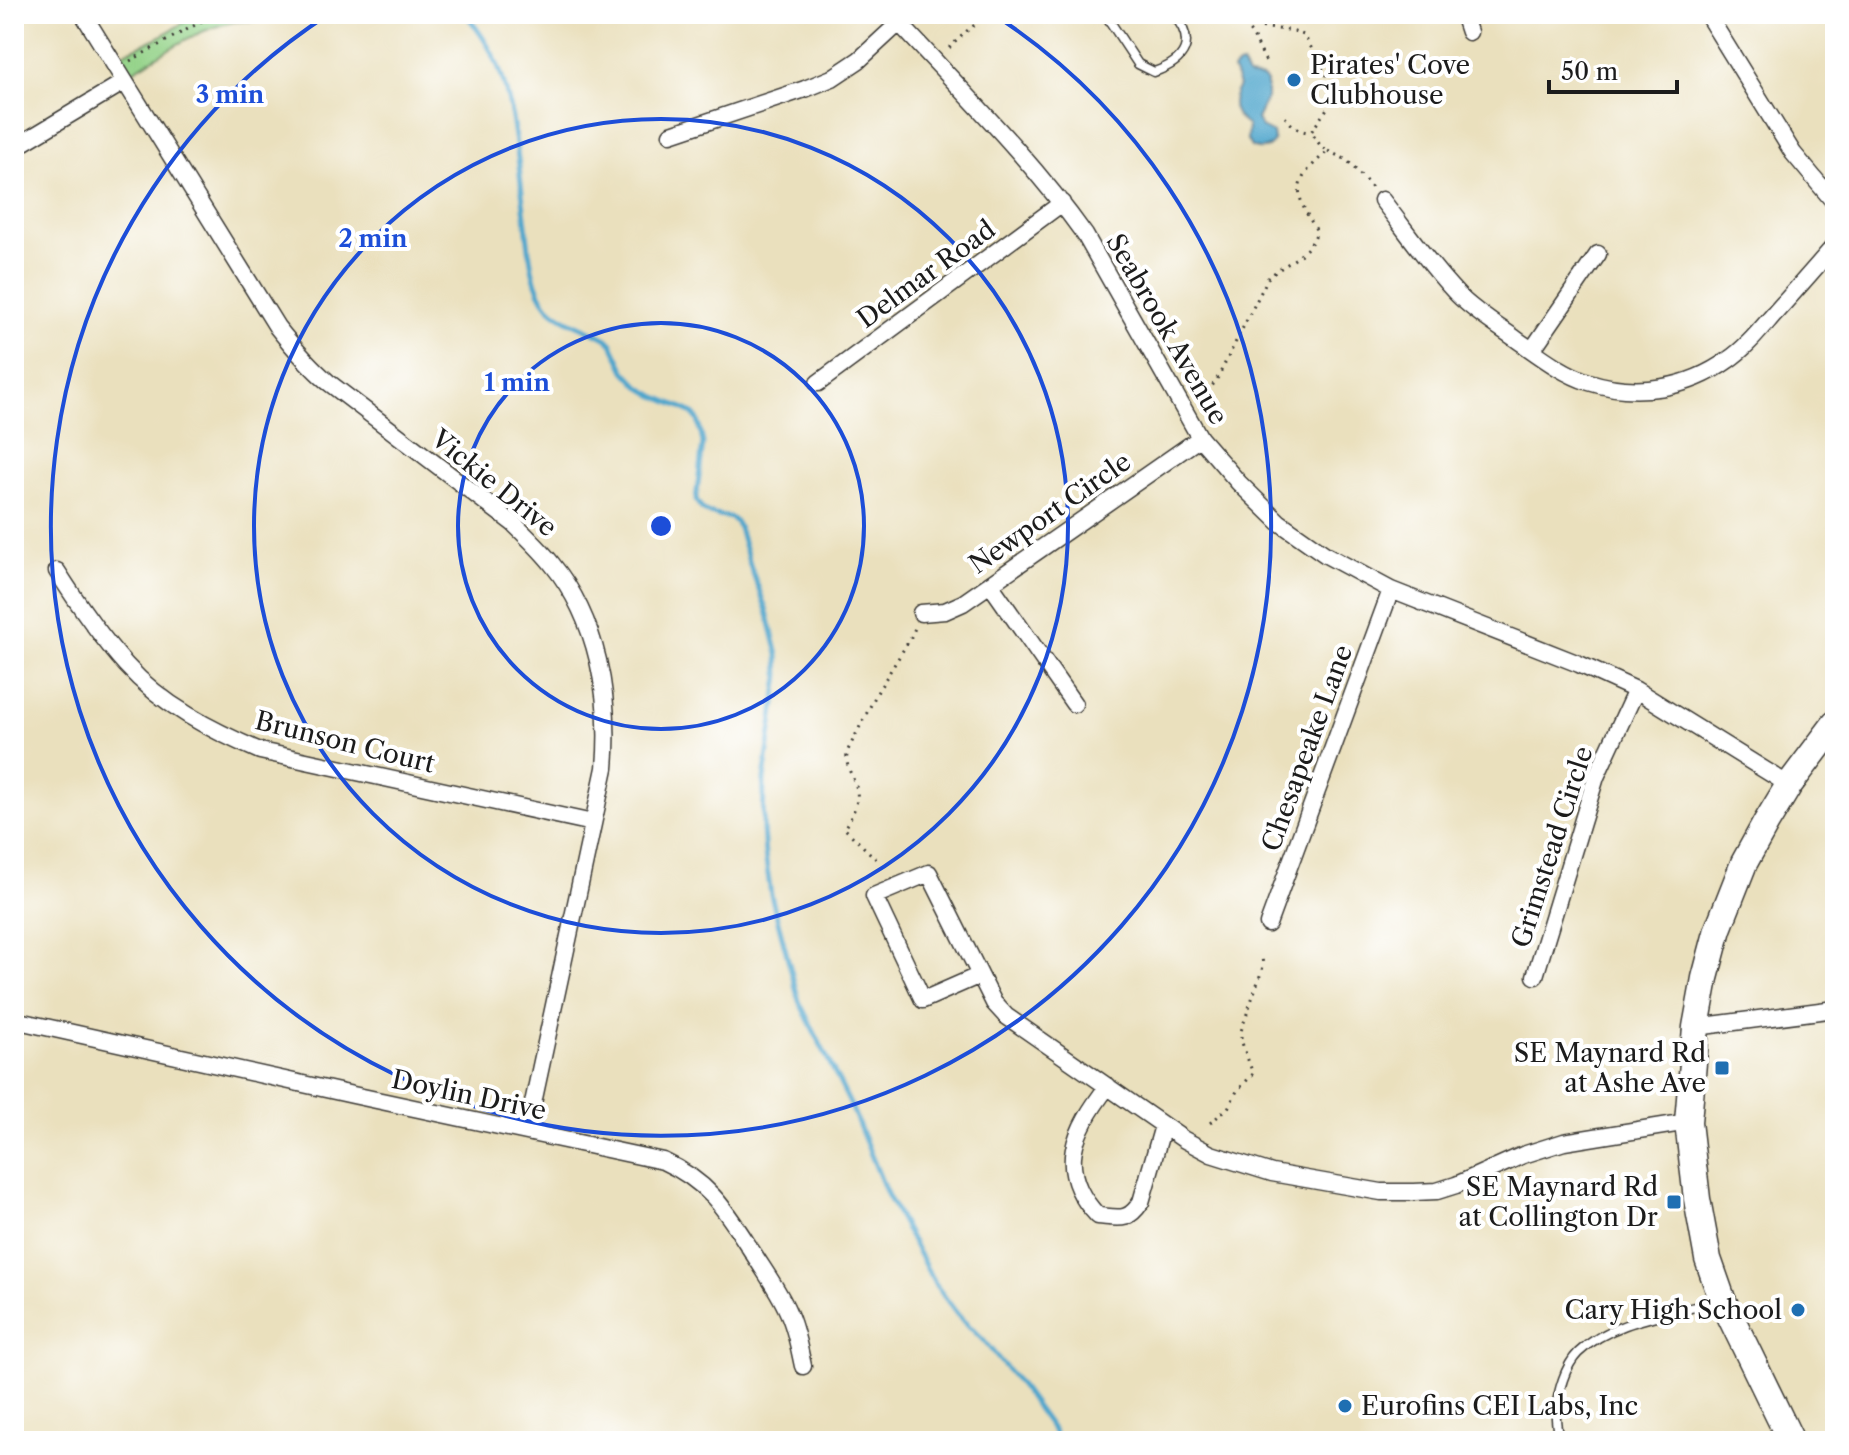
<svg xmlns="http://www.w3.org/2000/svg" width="1849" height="1455" font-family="'Libre Caslon Text',serif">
<rect width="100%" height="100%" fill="#fff"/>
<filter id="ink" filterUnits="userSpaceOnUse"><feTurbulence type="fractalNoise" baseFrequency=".0125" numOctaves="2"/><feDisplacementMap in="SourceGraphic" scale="16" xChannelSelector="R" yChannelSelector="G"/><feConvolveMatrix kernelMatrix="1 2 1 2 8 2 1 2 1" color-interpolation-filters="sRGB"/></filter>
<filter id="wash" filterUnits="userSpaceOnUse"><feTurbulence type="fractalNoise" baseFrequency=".006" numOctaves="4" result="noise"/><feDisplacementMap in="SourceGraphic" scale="32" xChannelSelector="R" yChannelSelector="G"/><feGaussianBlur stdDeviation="1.8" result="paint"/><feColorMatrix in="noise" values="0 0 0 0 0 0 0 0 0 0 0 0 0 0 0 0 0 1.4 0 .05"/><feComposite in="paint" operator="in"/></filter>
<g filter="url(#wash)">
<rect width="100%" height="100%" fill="#eae0bd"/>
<!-- green -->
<path fill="#94d389" stroke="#587852" stroke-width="2" d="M199,14H277C257,26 249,18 229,23C195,30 159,56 129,73L117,56L157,38Z"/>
<!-- water -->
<path fill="#4fa6cc" stroke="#366174" stroke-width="2" d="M1242,64L1248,76L1263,78L1267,82V98L1257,119L1261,127L1273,133L1274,141C1268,150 1260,151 1251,147L1247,140L1248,126C1231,114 1229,103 1239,86L1233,70L1238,65Z"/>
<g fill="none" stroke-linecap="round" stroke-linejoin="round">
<!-- stream -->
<path stroke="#4fa6cc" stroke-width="5" d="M466,14C476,27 486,41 493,55C515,98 519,175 526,224C529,248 531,287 548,306C563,322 588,328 607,339L612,344L625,371L640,387L655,396L683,408L692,413L698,420L703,443L696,500L702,509L708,513L731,518L735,521L739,528L751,568L767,611L778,655L779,676L764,779L763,829L765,855L771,895L799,1001L851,1106L887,1194L935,1284L958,1315L984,1341L1023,1389L1054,1432L1058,1441"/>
</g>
</g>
<g filter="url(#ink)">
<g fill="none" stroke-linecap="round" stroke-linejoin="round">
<!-- lane casing -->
<g stroke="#3b3934" stroke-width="11">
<path id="lane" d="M1105,14L1138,64L1154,72C1186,61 1197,42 1173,14
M1558,1441C1558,1431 1555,1420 1556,1410C1558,1392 1565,1366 1578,1353C1605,1327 1646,1318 1681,1310C1694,1307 1703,1306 1717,1301"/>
</g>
<!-- street casing -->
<g stroke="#3b3934" stroke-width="19">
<path id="street" d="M83,14L277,327C293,347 308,365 328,382L514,524C527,537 541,550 552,564C598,620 611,697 605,768L527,1131
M891,14C957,86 1028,155 1085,235L1200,438L1239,483L1279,522L1326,555L1391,590L1579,664L1636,690L1789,785
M1463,14L1469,32
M1707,14L1793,153L1835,203
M671,134L805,89L832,78L859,60L899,23
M14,148L124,82
M1382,200C1407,232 1430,266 1458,295C1475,312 1496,325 1516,339C1539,355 1563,374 1589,382C1636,397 1688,389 1728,360C1746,348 1760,330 1775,313C1795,291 1815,268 1835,245
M1532,350L1598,254
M818,383L1062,203
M57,571C78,604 100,636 126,665C162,705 211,730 260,751L593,823
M990,584L1074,704
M921,613L945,611L963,603L1200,438
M1268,924L1391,590
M980,975L923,1000L874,896L929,873L994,1003L1006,1016L1183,1139L1211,1154L1272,1173L1381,1192H1414L1437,1191L1456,1185L1523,1155L1564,1142L1688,1122
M1535,976L1596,777L1636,690
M14,1020L353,1095L663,1161C711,1183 726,1211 753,1253C765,1272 779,1291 788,1312C796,1329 799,1348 803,1366
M1696,1027L1835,1009
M1108,1086C1074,1130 1054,1170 1098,1216C1120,1218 1128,1222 1141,1202L1163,1126"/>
</g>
<!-- primary casing -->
<g stroke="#3b3934" stroke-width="29">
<path id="primary" d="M1791,1441L1722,1299L1708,1259L1697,1199L1688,1122L1696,1027L1705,978L1718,929L1744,863L1766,823L1789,785L1835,724"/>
</g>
<!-- path -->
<path stroke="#3b3934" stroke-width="3" stroke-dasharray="2 6" stroke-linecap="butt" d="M221,14L260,18L266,14
M1191,19L1239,21L1257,27L1288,30L1304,35L1334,88L1335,97L1311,132L1320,145L1328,151C1292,182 1292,191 1317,231C1309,256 1286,262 1268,278L1216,381L1198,403
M1244,25L1252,34L1268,66
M949,48L968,30L989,14
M130,61L215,14
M1285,117C1293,126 1298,132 1311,132
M1328,151L1347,160L1373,189
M876,859L844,828C850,820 856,808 857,799C860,780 842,770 848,750L878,691L910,639L915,628
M1210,1123L1228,1108L1237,1091L1253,1074L1241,1040V1031L1263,967L1262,956"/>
<!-- lane -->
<use href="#lane" stroke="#fff" stroke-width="8"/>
<!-- street -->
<use href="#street" stroke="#fff" stroke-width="16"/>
<!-- primary -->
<use href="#primary" stroke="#fff" stroke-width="26"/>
</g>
</g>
<!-- distance rings -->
<g fill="none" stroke="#1d4ed8" stroke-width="4">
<circle cx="661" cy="526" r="203"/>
<circle cx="661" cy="526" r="407"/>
<path d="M993 14A610 610 0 1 1 329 14"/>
</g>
<!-- markers -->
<g fill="#1f6fb2" stroke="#fff" stroke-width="3">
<circle cx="1294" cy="80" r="8"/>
<rect x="1714" y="1060" width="16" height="16" rx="4"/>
<rect x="1666" y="1194" width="16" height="16" rx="4"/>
<circle cx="1798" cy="1310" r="8"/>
<circle cx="1345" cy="1406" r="8"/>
</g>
<g text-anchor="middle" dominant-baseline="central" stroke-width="8" stroke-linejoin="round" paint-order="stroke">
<!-- poi labels -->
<g font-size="26" fill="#1c1c1c" stroke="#fff" text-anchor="end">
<text x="1310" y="65" text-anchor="start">Pirates' Cove<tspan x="1310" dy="30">Clubhouse</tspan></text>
<text x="1706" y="1053">SE Maynard Rd<tspan x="1706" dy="30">at Ashe Ave</tspan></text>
<text x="1658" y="1187">SE Maynard Rd<tspan x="1658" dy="30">at Collington Dr</tspan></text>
<text x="1782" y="1310">Cary High School</text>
<text x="1361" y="1406" text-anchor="start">Eurofins CEI Labs, Inc</text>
</g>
<!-- street labels -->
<g font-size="26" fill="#1c1c1c" stroke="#fff">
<text transform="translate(926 274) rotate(-36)">Delmar Road</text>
<text transform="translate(1167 329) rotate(60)">Seabrook Avenue</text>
<text transform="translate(494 483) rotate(39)">Vickie Drive</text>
<text transform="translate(1050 513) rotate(-35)">Newport Circle</text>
<text transform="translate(345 742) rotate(14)">Brunson Court</text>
<text transform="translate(1307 748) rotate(-70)">Chesapeake Lane</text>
<text transform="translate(1552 847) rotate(-72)">Grimstead Circle</text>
<text transform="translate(469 1095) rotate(12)">Doylin Drive</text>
</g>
</g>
<circle cx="661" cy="526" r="12" fill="#1d4ed8" stroke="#fff" stroke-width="4"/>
<g font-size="24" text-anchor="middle" font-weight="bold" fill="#1d4ed8" stroke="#fff" stroke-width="8" stroke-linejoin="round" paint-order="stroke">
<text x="230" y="103">3 min</text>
<text x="373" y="247">2 min</text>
<text x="517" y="391">1 min</text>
</g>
<!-- margin -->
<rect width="1849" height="1455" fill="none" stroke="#fff" stroke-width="48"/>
<!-- scale -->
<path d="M1549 80v12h128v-12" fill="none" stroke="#1c1c1c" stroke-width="4"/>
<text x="1561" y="80" font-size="24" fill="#1c1c1c" stroke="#ffffff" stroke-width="6" paint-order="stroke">50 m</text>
</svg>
